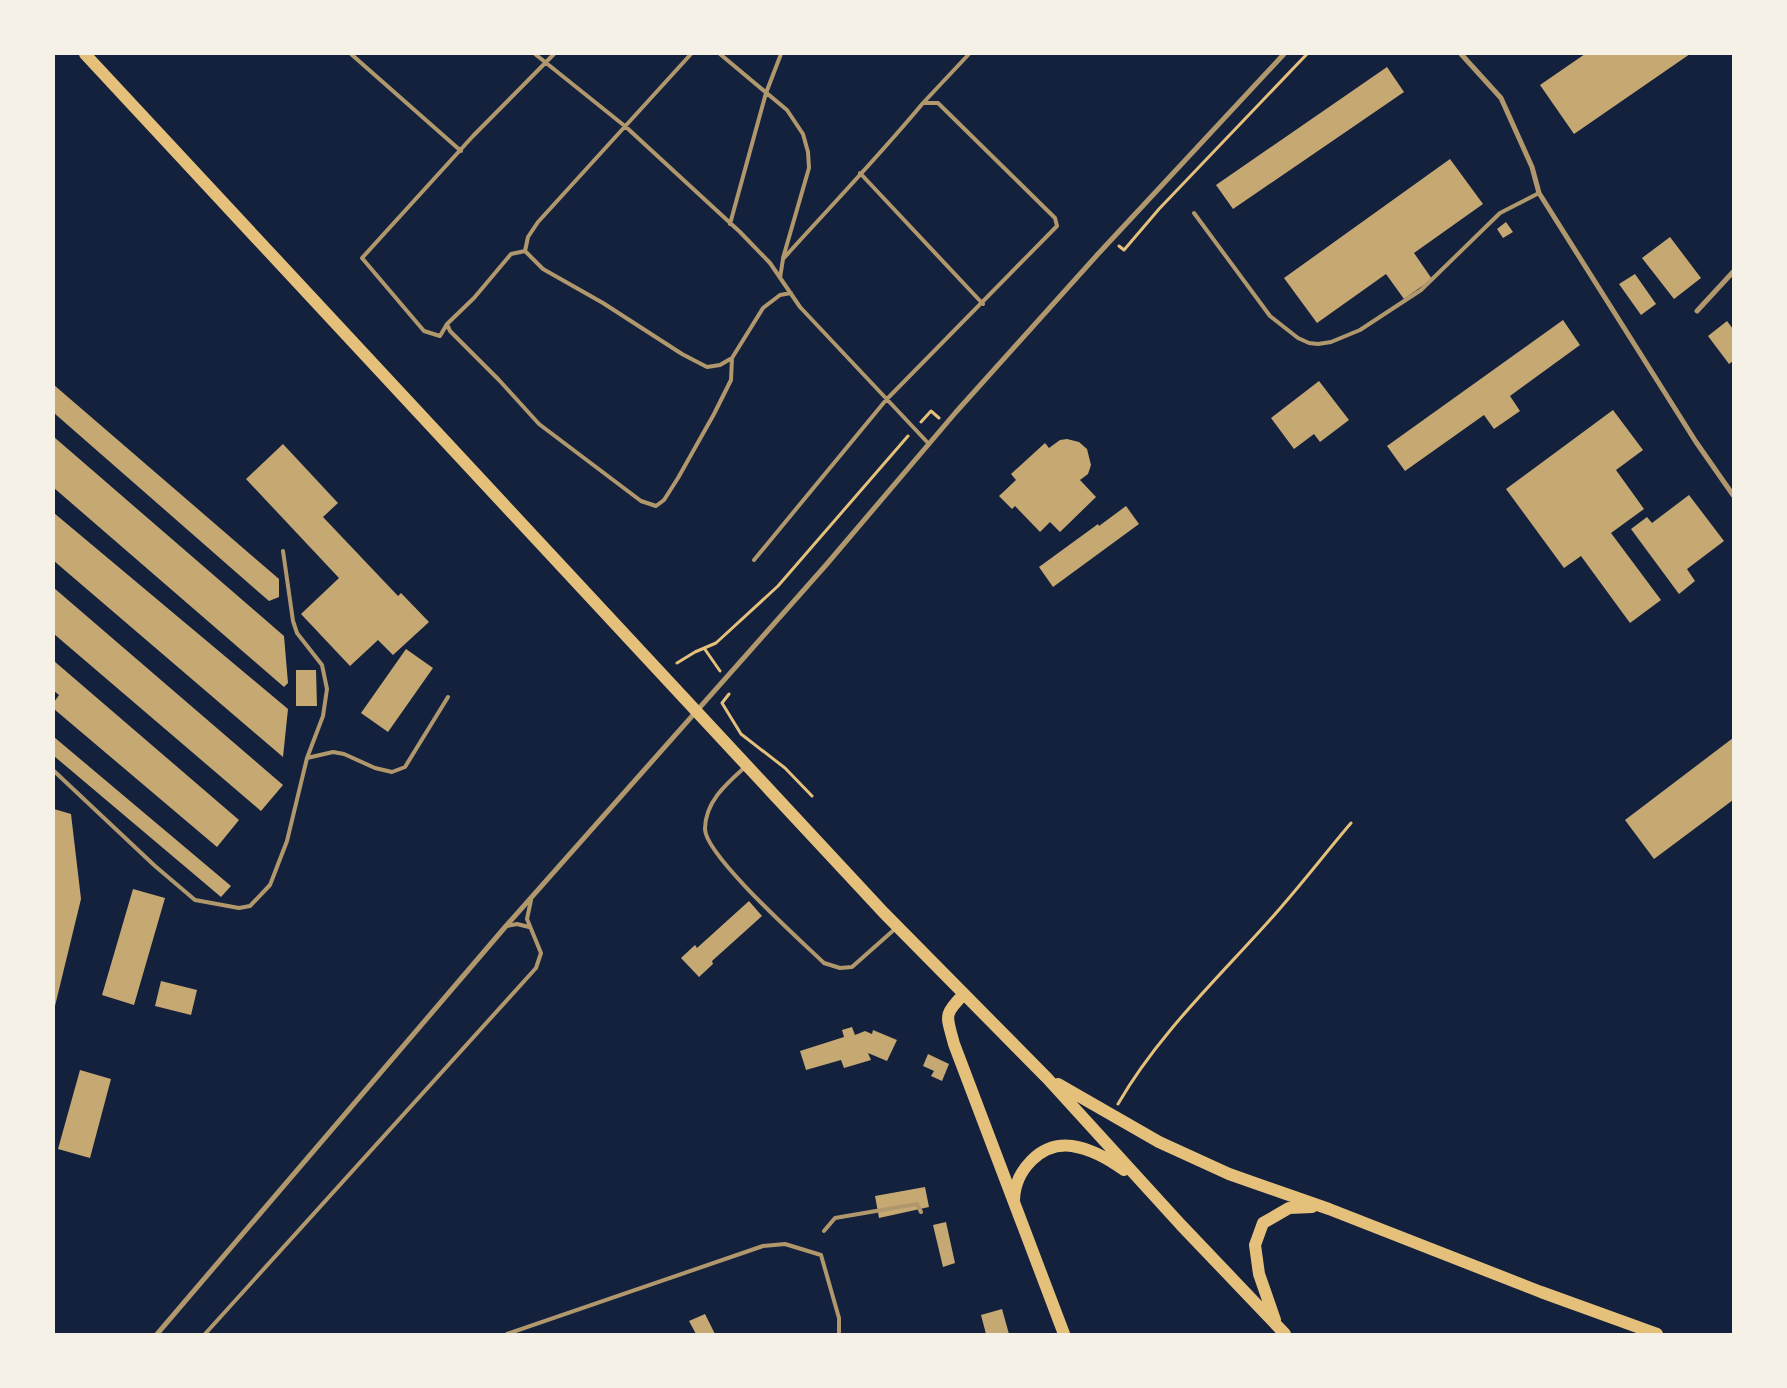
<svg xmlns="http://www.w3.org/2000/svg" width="1787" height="1388" font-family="'Open Sans',sans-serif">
<rect width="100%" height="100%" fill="#14213d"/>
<!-- building -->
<path fill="#c6a872" d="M1585,54H1690L1574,134L1540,85Z
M1387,67L1404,92L1233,209L1216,185Z
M1450,159L1483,204L1414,253L1432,279L1404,299L1386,274L1317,323L1284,278Z
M1506,222L1513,232L1503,238L1497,229Z
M1670,237L1701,278L1674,299L1642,258Z
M1635,274L1656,304L1641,315L1619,284Z
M1563,320L1580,345L1510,396L1520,411L1494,429L1484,415L1405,471L1387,446Z
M1727,321L1733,329V361L1729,364L1708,336Z
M1319,381L1349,420L1320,442L1314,434L1294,449L1271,418Z
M54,385L279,579V597L269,601L54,413Z
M1613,410L1643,450L1616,470L1644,509L1611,533L1661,600L1630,623L1581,556L1564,568L1506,489Z
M54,437L284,636L288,683L284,687L54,488Z
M1067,439L1079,442L1087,449L1091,465L1088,474L1080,480L1096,497L1060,532L1050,522L1040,532L1015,506L1012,509L999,496L1016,480L1011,474L1045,443L1049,448L1060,440Z
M283,444L338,503L323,517L398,596L401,593L429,622L393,655L378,640L350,666L301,614L339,578L246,479Z
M1689,495L1724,541L1687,569L1695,581L1679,594L1631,529L1647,517L1652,523Z
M1126,506L1139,524L1053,587L1039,567L1098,524L1099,526Z
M54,513L288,709L283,757L54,561Z
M54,588L283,785L261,811L54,634Z
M406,649L433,668L388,732L361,713Z
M54,661L239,820L217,847L54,709V702L59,695L54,691Z
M296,670H316L317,706H296Z
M54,737L231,886L221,897L54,756Z
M1733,738V800L1654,859L1625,820Z
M54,809L71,814L81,899L54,1010Z
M133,889L165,898L134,1005L102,995Z
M749,901L762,916L712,961L713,964L699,977L681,958L695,945L697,948Z
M161,981L197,990L191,1015L155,1006Z
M852,1027L855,1035L865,1031L872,1034L873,1030L897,1040L887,1061L868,1053L871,1060L844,1068L841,1060L806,1070L800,1051L844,1037L842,1030Z
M928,1054L949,1064L942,1081L931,1076L934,1071L923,1066Z
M80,1070L111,1079L90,1158L58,1149Z
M925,1187L929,1207L879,1218L875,1196Z
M946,1222L955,1263L943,1267L933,1225Z
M1002,1309L1009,1334H986L981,1315Z
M705,1314L715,1334H696L689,1321Z"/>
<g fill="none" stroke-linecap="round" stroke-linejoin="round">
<!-- path -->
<path stroke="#e5c07b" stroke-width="3" d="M1119,246L1124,250L1159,209L1307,54
M921,422L931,411L939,418
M704,648L720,671
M677,663L695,652L716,643L778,586L908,436
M729,694L722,703L741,734L785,768L812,796
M1118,1104C1157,1036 1216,980 1268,922C1297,890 1323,856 1351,823"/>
<!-- service -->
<path stroke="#b1986c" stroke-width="4" d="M351,54L461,151
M535,54L626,127L740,232L770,263L800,307L929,444
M691,54L538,222L528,237L525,251L543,269L603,303L682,354L707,367L720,365L732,358L763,308L780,295L791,293
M720,54L787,110L803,134L808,152L809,168L783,258
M923,103L969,54
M860,173L983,304
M1194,213L1270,316L1298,338L1309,343L1318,344L1331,342L1360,330L1421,290L1500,213L1539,193
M730,224L766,93L781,54
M525,251L511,254L474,298L447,324L440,336L424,331L362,258L473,136L554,54
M447,324L450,331L499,380L539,424L641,501L656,506L664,500L678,478L714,414L731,380L732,358
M754,560L886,400L1057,226L1055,218L938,103H923C879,156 830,207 783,259L780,278
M307,758L333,752L344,754L375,768L392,772L405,767L448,697
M745,767C726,784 705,802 705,829C705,855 801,941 824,963L840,968L852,967L896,928
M54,771L155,866L195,900L239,908L250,906L270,885L287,841L307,758L323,716L327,689L322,665L297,633L293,621L283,551
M507,926L517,924L529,927
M824,1231L835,1218L917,1204L921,1212
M205,1334L536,968L541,953L527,919L531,900
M507,1334L763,1246L785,1244L821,1255L839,1318V1334"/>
<!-- minor -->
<path stroke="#b1986c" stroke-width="5" d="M1461,54L1501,98L1532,167L1539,193L1696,442L1733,495
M1697,311L1733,272
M157,1334L506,926L826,565L956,412L1098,254L1284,54"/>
<!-- primary -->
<path stroke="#e5c07b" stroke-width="12" d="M85,54L884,913L1047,1078L1181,1225L1285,1334
M964,994C942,1016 947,1016 954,1044L1064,1334
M1058,1084L1159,1142L1229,1174L1329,1209L1541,1292L1657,1334
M1014,1200C1015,1171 1040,1142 1072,1146C1091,1149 1109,1159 1124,1170
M1275,1320L1259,1274L1255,1245L1263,1223L1289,1208L1312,1207"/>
</g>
<!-- border -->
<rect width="1787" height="1388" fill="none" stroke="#f6f1e7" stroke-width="110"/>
</svg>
